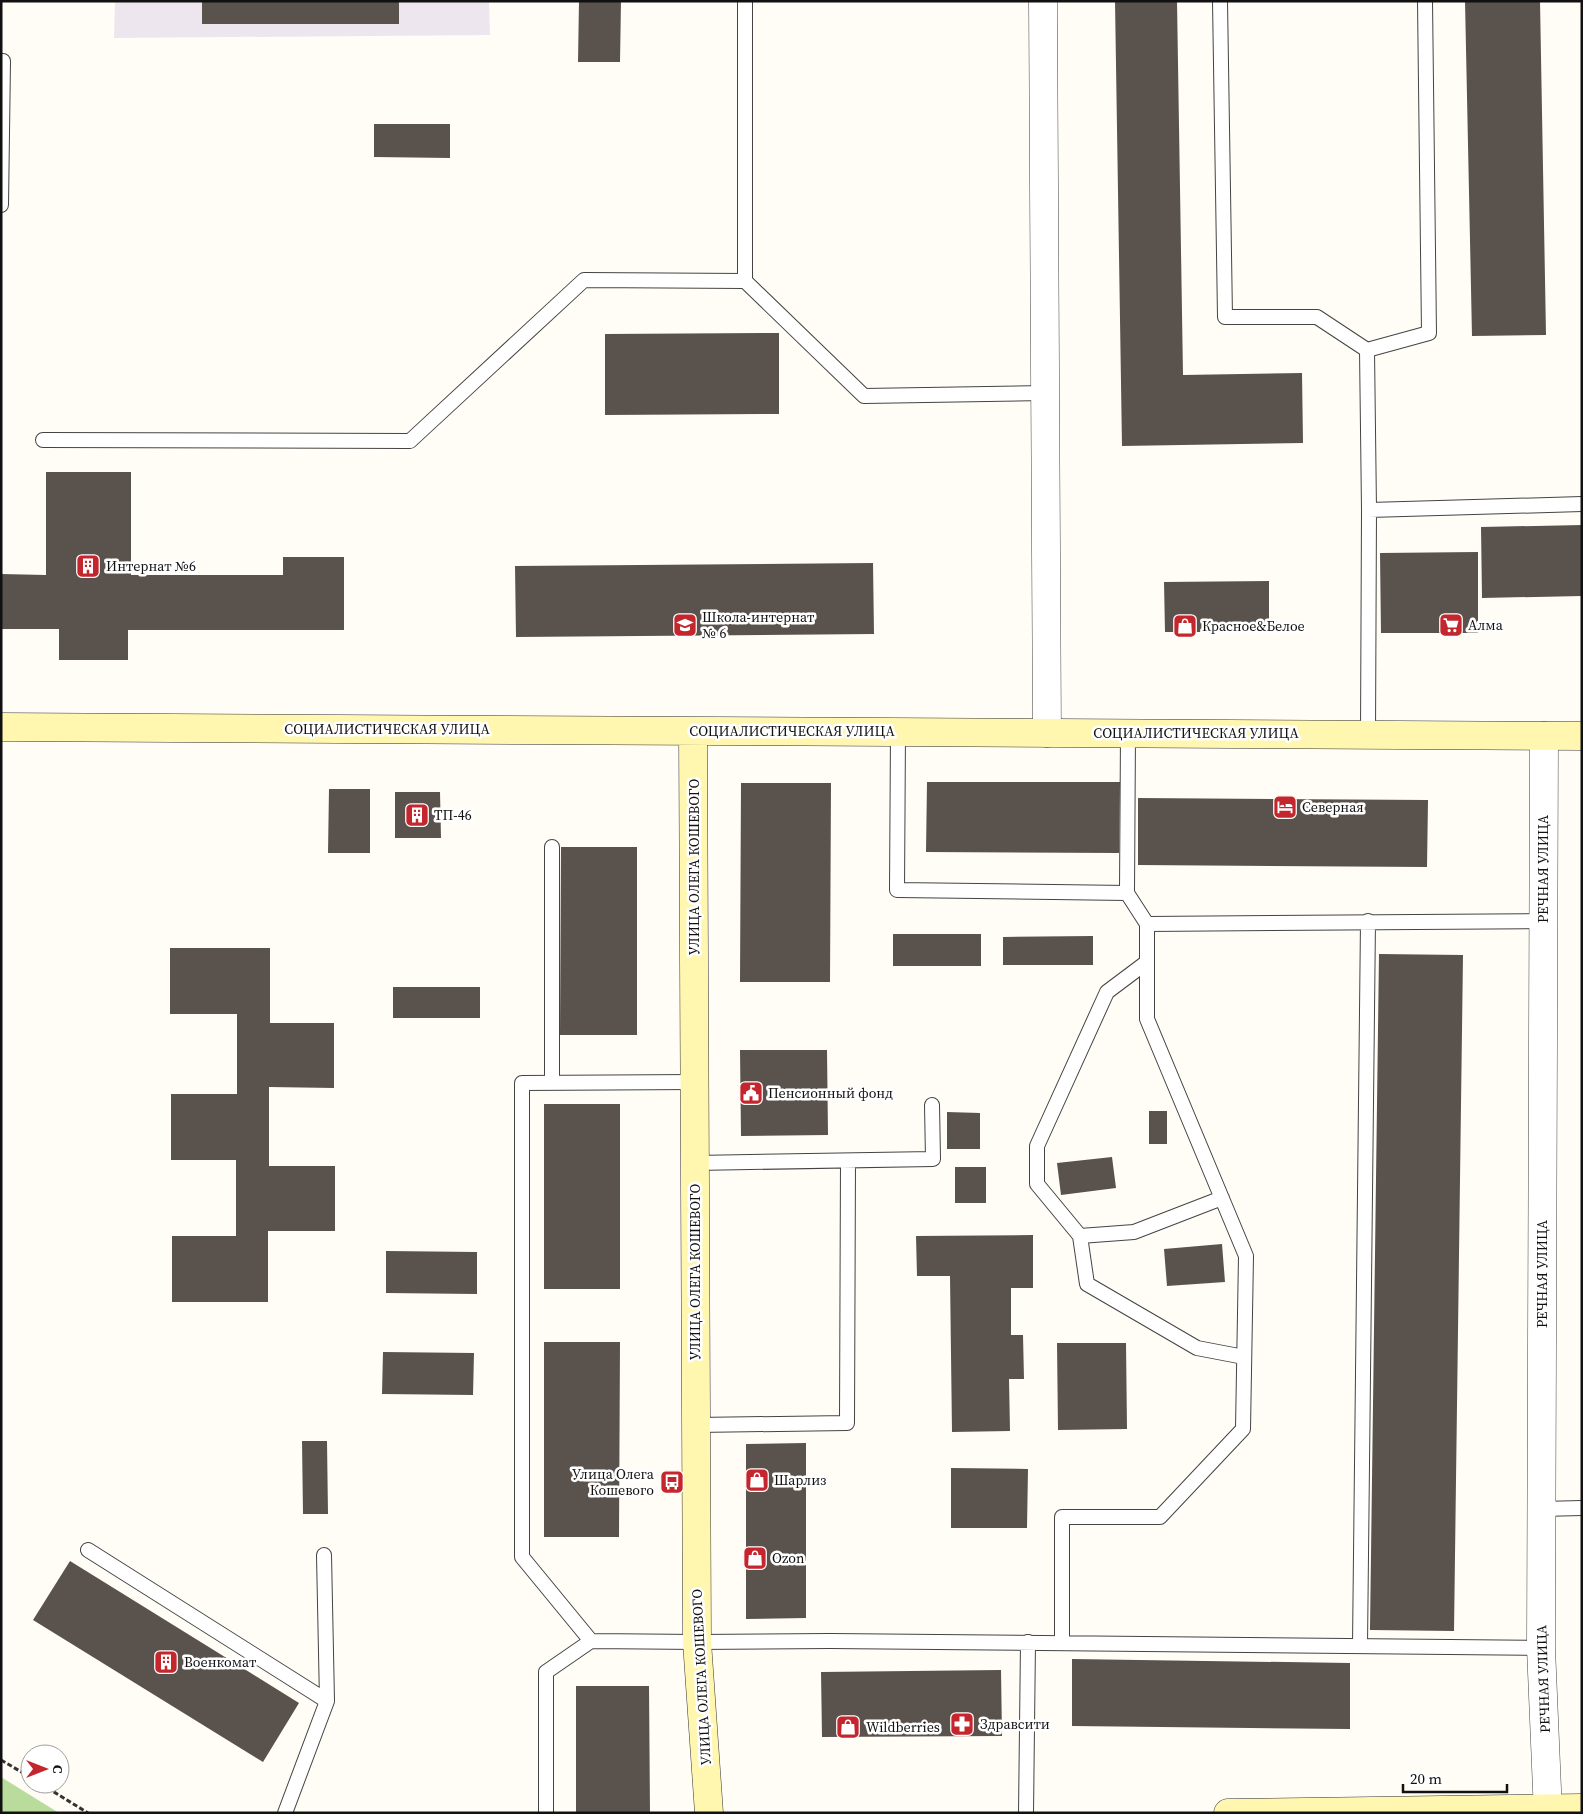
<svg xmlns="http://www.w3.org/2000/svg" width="1583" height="1814" font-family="'Source Serif 4',serif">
<rect width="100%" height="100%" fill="#fffdf5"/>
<!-- industrial -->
<path fill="#eee6ef" d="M115,1H489L490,35L114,38Z"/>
<!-- forest -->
<path fill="#b9dc9c" d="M1,1777L59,1813H1Z"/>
<!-- building -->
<path fill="#5a524d" d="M202,1H399V24H202Z
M579,1H621L620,62H578Z
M1115,1H1177L1183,375L1302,373L1303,443L1122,446Z
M1465,1H1540L1546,335L1472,336Z
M374,124H450V158L374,157Z
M779,333V414L605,415V334Z
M46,472H131V575H283V557H344V630H128V660H59V629H1V574L46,575Z
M1582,525V596L1482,598L1481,527Z
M1478,552V633H1381L1380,553Z
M873,563L874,634L516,637L515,566Z
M1269,581V632H1165L1164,582Z
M927,782H1120L1119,853L926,852Z
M741,783H831L830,982H740Z
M329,789H370V853H328Z
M395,792H440L441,838H395Z
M1138,798L1428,800L1427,867L1138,865Z
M561,847H637V1035H560Z
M893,934H981V966H893Z
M1093,936V965H1003V937Z
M170,948H270V1023H334V1088L269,1087V1166H335V1231H268V1302H172V1236H236V1160H171V1094H237V1014H170Z
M1379,954L1463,955L1454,1631L1370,1630Z
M393,987H480V1018H393Z
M740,1050H827L828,1135L741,1136Z
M544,1104H620V1289H544Z
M1149,1111H1167V1144H1149Z
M947,1112L980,1113V1149H947Z
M1112,1157L1116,1188L1061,1195L1057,1163Z
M955,1167H986V1203H955Z
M1033,1235V1288H1011V1335H1023L1024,1379H1009L1010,1431L952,1432L950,1276H917L916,1236Z
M1222,1244L1225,1282L1167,1286L1164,1249Z
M386,1251L477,1252V1294L386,1293Z
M544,1342H620L619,1537H544Z
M1057,1343H1126L1127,1429L1058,1430Z
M383,1352L474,1353L473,1395L382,1394Z
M302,1441H327L328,1514H303Z
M806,1443V1618L746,1619V1444Z
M951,1468L1028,1469L1027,1528H951Z
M70,1561L299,1703L263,1762L33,1620Z
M1072,1659L1350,1663V1729L1072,1726Z
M1001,1670L1002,1736L822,1737L821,1672Z
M576,1686H649L650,1813H576Z"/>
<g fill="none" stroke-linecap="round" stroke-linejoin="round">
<!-- lane casing -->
<g stroke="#444" stroke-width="16">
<path id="lane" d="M745,1V281L864,396L1045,393
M1220,1L1225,317H1317L1367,350
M1,61H3L1,205
M43,440L410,441L584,280L745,281
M1369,510L1582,504
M898,732L897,890L1127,893
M1128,733L1127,893L1147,924L1543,921
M1368,734L1369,510L1367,350L1429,333L1425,1
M1147,962L1107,992L1037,1146V1184L1080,1236L1134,1232L1222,1198
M552,1083V847
M695,1163L933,1159L932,1105
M1080,1236L1087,1284L1197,1348L1244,1357
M696,1425L847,1423L848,1161
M1541,1509L1582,1508
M88,1550L327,1701L285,1813
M324,1555L327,1701
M591,1641L522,1557V1083L695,1082
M1062,1642V1517H1160L1243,1429L1246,1256L1147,1019V924
M1360,1645L1368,921
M546,1813V1672L591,1641L697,1642L830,1641L1541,1648
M1026,1813L1028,1642"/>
</g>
<!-- street casing -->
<g stroke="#444" stroke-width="29">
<path id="street" d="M1043,1L1047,733
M1544,736L1541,1648L1548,1813"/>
</g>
<!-- secondary casing -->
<g stroke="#333" stroke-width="29">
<path id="secondary" d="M1,727L1582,736
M693,731L697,1642L709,1813
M1228,1813L1582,1808"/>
</g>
<!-- path -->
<path stroke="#333" stroke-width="3" stroke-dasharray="5 2.5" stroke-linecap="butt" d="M1,1760L30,1777
M41,1784L88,1813"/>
<!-- lane -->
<use href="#lane" stroke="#fff" stroke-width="14"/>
<!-- street -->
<use href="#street" stroke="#fff" stroke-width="28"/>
<!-- secondary -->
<use href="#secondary" stroke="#fff6b0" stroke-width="28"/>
</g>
<!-- icons -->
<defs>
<g id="building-square" transform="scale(1.25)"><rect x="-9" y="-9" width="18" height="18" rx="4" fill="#c4262e" stroke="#fff"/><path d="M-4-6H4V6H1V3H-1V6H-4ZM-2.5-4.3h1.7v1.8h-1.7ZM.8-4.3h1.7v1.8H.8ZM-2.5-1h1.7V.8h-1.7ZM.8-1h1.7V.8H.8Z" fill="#fff"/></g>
<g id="school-square" transform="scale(1.25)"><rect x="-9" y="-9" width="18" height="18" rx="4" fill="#c4262e" stroke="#fff"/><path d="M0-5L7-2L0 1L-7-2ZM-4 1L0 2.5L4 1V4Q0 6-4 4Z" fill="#fff"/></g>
<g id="supermarket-square" transform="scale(1.25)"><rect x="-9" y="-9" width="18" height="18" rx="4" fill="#c4262e" stroke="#fff"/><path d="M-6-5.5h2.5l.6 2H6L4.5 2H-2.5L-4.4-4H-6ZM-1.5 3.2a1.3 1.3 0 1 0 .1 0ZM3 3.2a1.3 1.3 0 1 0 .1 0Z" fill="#fff"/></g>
<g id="shop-square" transform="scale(1.25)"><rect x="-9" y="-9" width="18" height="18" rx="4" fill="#c4262e" stroke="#fff"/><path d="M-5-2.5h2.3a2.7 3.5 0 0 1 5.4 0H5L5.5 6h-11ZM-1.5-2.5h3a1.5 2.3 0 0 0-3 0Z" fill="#fff"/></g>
<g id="hotel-square" transform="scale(1.25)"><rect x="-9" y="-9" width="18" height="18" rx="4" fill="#c4262e" stroke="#fff"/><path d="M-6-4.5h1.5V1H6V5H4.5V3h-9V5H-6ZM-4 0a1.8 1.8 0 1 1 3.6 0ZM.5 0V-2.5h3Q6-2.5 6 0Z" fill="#fff"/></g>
<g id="civic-square" transform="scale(1.25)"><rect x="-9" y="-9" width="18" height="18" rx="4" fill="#c4262e" stroke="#fff"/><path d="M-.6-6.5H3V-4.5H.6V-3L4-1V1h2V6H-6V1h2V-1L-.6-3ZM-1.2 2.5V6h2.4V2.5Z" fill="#fff"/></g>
<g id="bus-square" transform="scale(1.25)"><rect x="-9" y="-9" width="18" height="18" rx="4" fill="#c4262e" stroke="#fff"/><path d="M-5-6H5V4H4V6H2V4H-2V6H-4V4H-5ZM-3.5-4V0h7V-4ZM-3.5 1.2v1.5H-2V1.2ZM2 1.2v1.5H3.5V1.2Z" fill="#fff"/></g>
<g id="pharmacy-square" transform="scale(1.25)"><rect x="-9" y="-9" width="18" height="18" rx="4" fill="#c4262e" stroke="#fff"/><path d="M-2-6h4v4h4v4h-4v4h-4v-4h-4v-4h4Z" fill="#fff"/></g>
</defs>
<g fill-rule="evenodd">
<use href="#building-square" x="88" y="566"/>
<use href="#school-square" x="685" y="625"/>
<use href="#supermarket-square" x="1451" y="625"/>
<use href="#shop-square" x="1185" y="626"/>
<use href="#hotel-square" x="1285" y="807"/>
<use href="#building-square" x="417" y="815"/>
<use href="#civic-square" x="751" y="1093"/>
<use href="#shop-square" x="757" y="1480"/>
<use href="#bus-square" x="672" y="1482"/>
<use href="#shop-square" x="755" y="1558"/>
<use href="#building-square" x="166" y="1662"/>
<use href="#pharmacy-square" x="962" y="1724"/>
<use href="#shop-square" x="848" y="1727"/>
</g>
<g text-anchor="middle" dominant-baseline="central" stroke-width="5" stroke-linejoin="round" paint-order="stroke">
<!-- poi labels -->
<g font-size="14" fill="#111" stroke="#fff" text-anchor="start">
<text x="106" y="566">Интернат №6</text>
<text x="702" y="617">Школа-интернат<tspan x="702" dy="16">№ 6</tspan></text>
<text x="1468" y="625">Алма</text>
<text x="1202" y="626">Красное&amp;Белое</text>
<text x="1302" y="807">Северная</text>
<text x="434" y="815">ТП-46</text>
<text x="768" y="1093">Пенсионный фонд</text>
<text x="654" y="1474" text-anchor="end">Улица Олега<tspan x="654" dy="16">Кошевого</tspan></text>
<text x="774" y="1480">Шарлиз</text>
<text x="772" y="1558">Ozon</text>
<text x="184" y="1662">Военкомат</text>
<text x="980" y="1724">Здравсити</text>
<text x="866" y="1727">Wildberries</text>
</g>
<!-- street labels -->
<g font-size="14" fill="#111" stroke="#fff">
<text x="387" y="729">СОЦИАЛИСТИЧЕСКАЯ УЛИЦА</text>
<text x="792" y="731">СОЦИАЛИСТИЧЕСКАЯ УЛИЦА</text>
<text x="1196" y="733">СОЦИАЛИСТИЧЕСКАЯ УЛИЦА</text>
<text transform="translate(694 867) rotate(-90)">УЛИЦА ОЛЕГА КОШЕВОГО</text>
<text transform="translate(1543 869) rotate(-90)">РЕЧНАЯ УЛИЦА</text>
<text transform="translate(695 1272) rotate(-90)">УЛИЦА ОЛЕГА КОШЕВОГО</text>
<text transform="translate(1542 1274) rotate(-90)">РЕЧНАЯ УЛИЦА</text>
<text transform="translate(701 1677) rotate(-93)">УЛИЦА ОЛЕГА КОШЕВОГО</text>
<text transform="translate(1543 1679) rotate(-92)">РЕЧНАЯ УЛИЦА</text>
</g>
</g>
<!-- border -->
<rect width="1583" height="1814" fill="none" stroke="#111111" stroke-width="5"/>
<!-- north arrow -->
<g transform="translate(45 1769) rotate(90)"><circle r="24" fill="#ffffff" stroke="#a0a0a0"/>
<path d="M0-4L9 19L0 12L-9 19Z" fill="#c4262e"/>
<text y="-8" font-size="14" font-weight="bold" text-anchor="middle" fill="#111111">С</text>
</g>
<!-- scale -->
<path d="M1403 1784v8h104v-8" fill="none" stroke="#111111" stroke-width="2.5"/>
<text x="1410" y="1784" font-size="15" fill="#111111" stroke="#ffffff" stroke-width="4" paint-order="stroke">20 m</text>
</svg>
